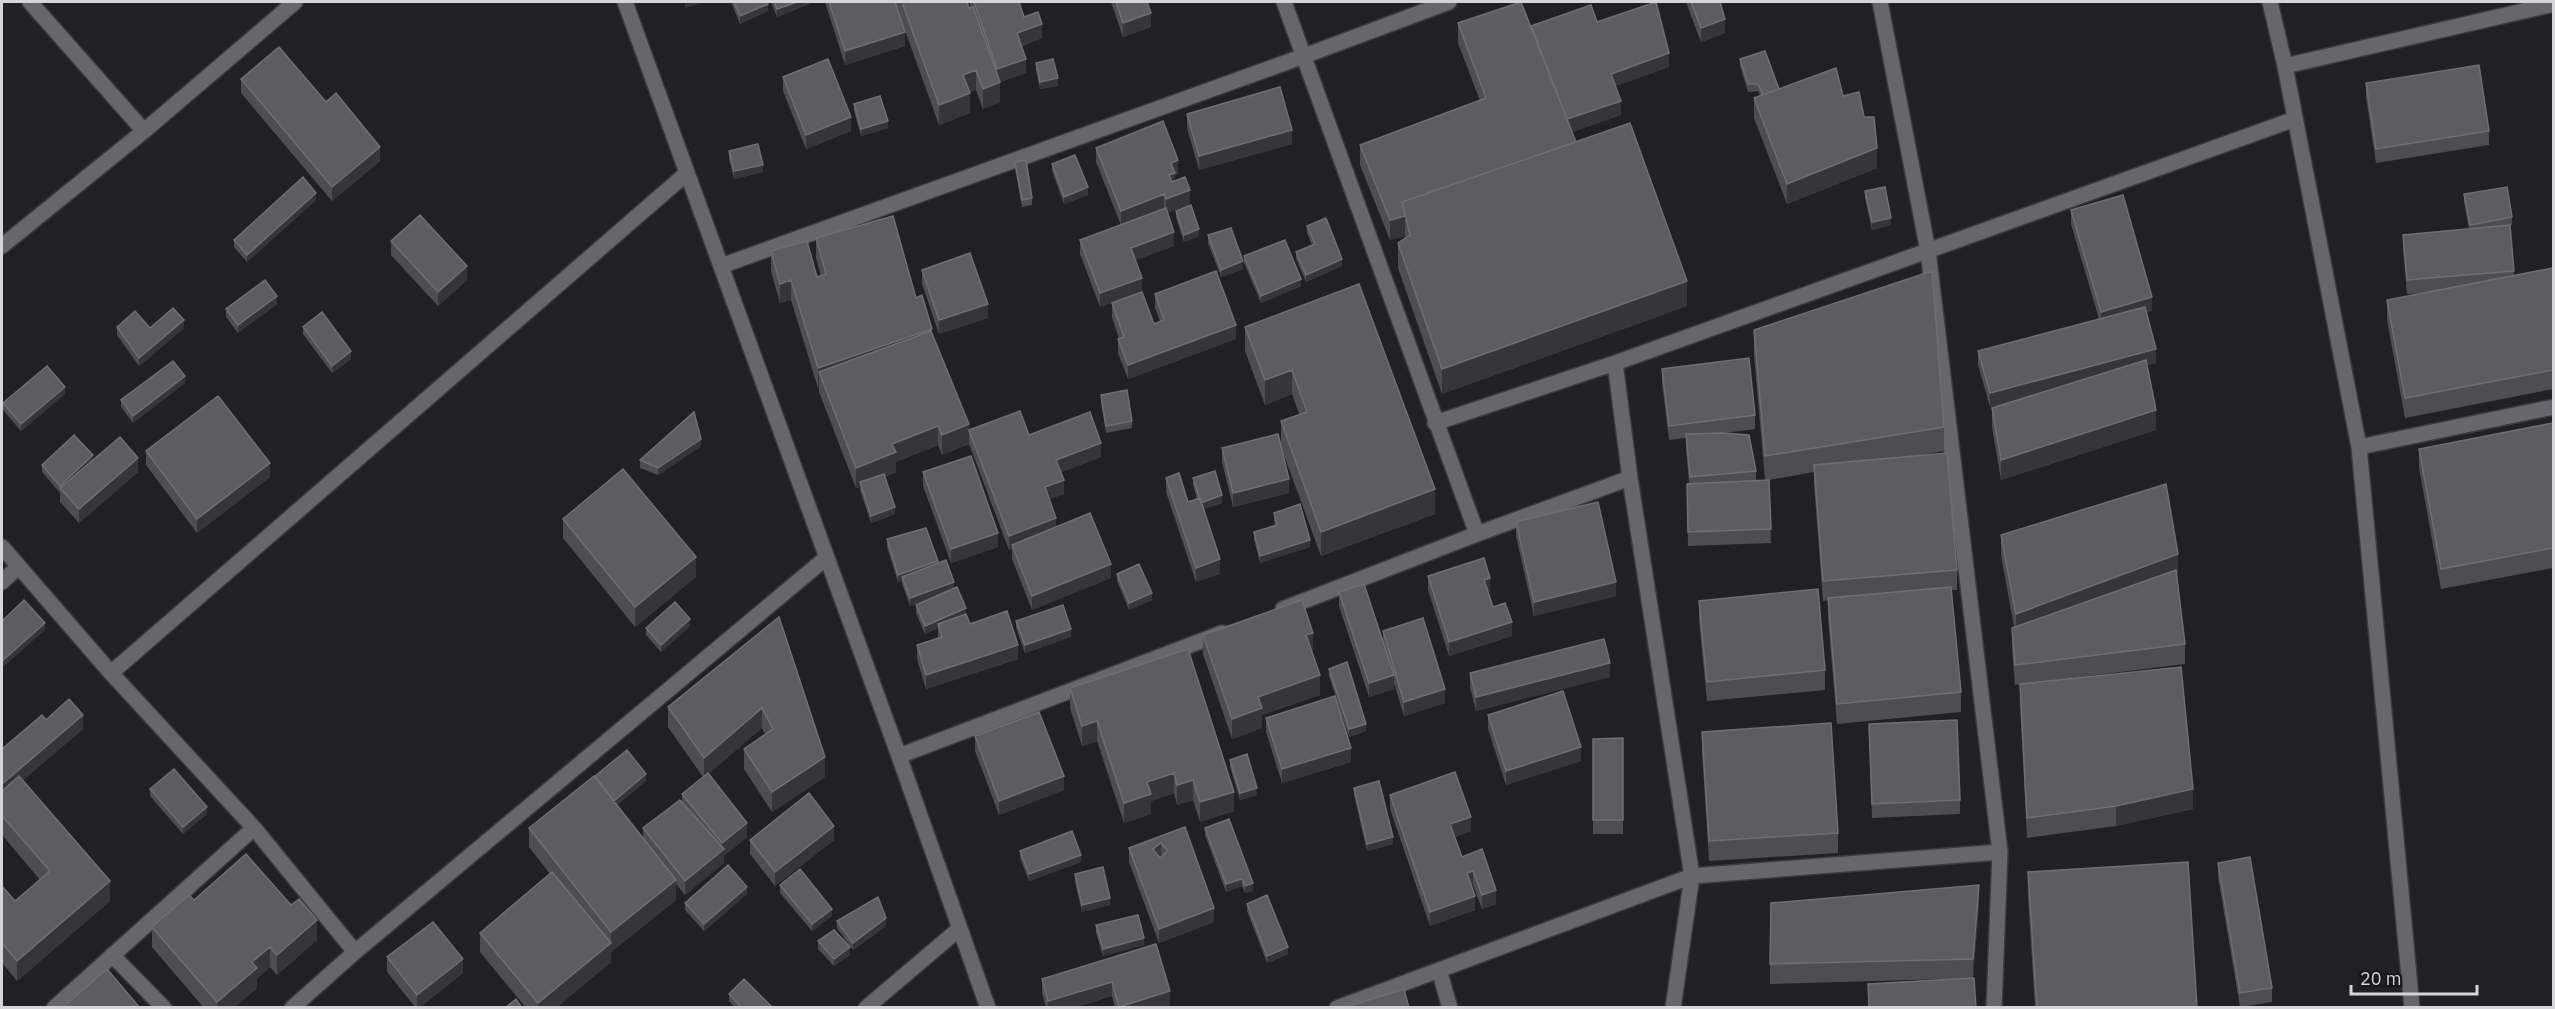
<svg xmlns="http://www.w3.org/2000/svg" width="2555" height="1009" font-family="'IBM Plex Sans',sans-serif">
<rect width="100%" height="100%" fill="#212027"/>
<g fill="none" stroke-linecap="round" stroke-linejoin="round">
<!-- minor casing -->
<g stroke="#3b3a40" stroke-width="18">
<path id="minor" d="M30,2L144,131
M625,2L899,756L988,1008
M1284,2L1477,534
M1880,2L1928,251L2000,852L1994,1008
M2270,2L2285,66L2359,447L2412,1008
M2285,66L2554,4
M2,246L144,131L295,2
M721,266L1304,56L1449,2
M1615,363L1630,478L1692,876L1673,1008
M1435,423L1615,363L2295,119
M2359,447L2554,407
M2,547L111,673L254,828L355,952
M2,582L18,567
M1283,609L1477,534L1630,478
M111,673L687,173
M899,756L1222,633
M112,955L164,1008
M1439,970L1450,1008
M54,1008L254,828
M292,1008L355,952L826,558
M866,1008L959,929
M1337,1008L1692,876L2000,852"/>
</g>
<!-- minor -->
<use href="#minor" stroke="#67666e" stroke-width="15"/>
</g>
<!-- wall -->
<path fill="#4e4d54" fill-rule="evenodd" d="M731,2H767L768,11L740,24Z
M771,2H814L777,17Z
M825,2H967L969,8H971L969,2H1022L1019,3L1024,17L1042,38L1022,46L1026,73L1000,82V102L983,109L976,90L969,92L970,113L939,125L903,25L905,46L845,65Z
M1111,2H1147L1151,27L1123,37Z
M1686,2H1720L1725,33L1701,42Z
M1597,22L1669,67L1615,86L1621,115L1572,132L1576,142L1687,306L1442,394L1398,268V243L1405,238V236L1390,240L1360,165V145L1480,101L1458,43V23L1531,26Z
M1740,59L1779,89L1843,96L1864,117L1877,168L1787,204L1754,118V98L1760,96L1758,91L1748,92L1740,66Z
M1036,63L1058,86L1040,89L1036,70Z
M783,77L851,131L806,149L783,91Z
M241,79L326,102L380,161L332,201L241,93Z
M2366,83L2489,131V145L2376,163L2366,97Z
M854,104L888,128L861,136L854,111Z
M1187,114L1292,144L1199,170L1187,128Z
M1096,148L1178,174L1175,175V181L1190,204L1167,213L1174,246L1135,260L1142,292L1100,307L1080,254V240L1121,225L1096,162ZM1164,208V209L1132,221Z
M729,151L763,172L734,179L729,159Z
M1015,162L1032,198V205L1022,207L1015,169Z
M1052,164L1088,195L1064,204L1052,171Z
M1865,191L1891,225L1872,230L1865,198Z
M2464,194L2512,217V225H2510L2514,276L2553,268V389L2405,418L2387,320V300L2425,293L2407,294L2403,249V235L2469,229L2464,202Z
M316,200L247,262L234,247V240Z
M2071,210L2152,311L2147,312L2156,363L2147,365L2156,430L2001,480L1992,427V408L2011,402L1990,407L1978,365V351L2099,319L2071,224Z
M1176,211L1199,236L1184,242L1176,218Z
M1307,226L1342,266L1306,282L1296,259V252L1312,245L1307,233Z
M1208,235L1243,269L1221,277L1208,243Z
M816,238L916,298L932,335L969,430L1029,435L1101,457L1061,472L1064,494L1049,499L1056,527L1111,578L1032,610L1012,559V549L1009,550L969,444L942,455L938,445L896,462V472L885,477L895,514L871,523L860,490V487L856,488L819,392V387L818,388L791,300L780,303L771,271V251L817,277L821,276L816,258Z
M391,241L467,280L438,306L391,255Z
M1244,256L1301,286L1261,303L1244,263Z
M922,270L988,318L939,334L922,284Z
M1359,284L1435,514L1321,556L1281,447L1289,493L1233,507L1222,462V448L1281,445V421L1299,414L1292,394L1265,405L1245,351V327Z
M1155,294L1236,339L1128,379L1118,353V339H1119L1112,317V303L1154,324L1160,321L1155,308Z
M277,304L238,333L226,317V309Z
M117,327L150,328H184L139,366L117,335Z
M303,327L351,359L332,373L303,334Z
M1754,330L1944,427V451L1915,456L1957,570V590H1951L1961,692V712L1837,724L1828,618V600L1823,601L1814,484V472L1769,480L1771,543L1688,546L1687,484L1689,483L1686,448V438L1669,440L1662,383V369L1755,415V429L1725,433L1756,471V480H1765L1754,355Z
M185,383L133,423L121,407V400Z
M65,394L21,431L3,410V403Z
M1101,395L1132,421V428L1106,433L1101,403Z
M2553,423V568L2441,589L2419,468V449Z
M701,446L658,475L640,468V460Z
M146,451L270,477L197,533L146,465Z
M93,460L138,472L79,523L60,502V493L42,472V465Z
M923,472L998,547L951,563L923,486Z
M1166,478L1188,502L1197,499L1193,485V478L1222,503L1203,509L1220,574L1196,582L1166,492Z
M1274,513L1310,547L1260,563L1254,539V532L1275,525L1274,520Z
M563,519L696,577L635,627L563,538Z
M1516,522L1616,596L1534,616L1516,536Z
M2001,535L2178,574L2176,575L2185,644V664L2015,685L2012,648V628L2014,627L2001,555Z
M887,539L938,563L954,588L966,614L970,624L1018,659L926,689L917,659V645L938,638V628L925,634L916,613V605L946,592L910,606L902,584V581L898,582L887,547Z
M1117,574L1152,600L1129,610L1117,581Z
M1428,576L1490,592H1488L1493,607L1512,636L1449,656L1428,590Z
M1339,592L1383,640V631L1445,703L1404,716L1394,683V689L1369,697L1339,606Z
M1699,601L1825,670V690L1707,701L1699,621Z
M779,617L825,777L772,812L744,769V749L765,734L762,728L708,774L747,837L724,856V863L685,895L676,884V900L611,952V962L556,1008H526L480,952V933L550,874L529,847V828L646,781L617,805L643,838V828L682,802V794L703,777L668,727V707Z
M1016,621L1071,637L1025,653L1016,628Z
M690,626L661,652L646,635V628Z
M1203,635L1313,653L1320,695L1262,715V728L1232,739L1203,654Z
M1329,669L1366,731L1349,737L1329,676Z
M1470,673L1610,677L1476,711L1470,687Z
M2020,684L2193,809L2116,826L2027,838L2020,704Z
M1070,688L1234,811L1200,822L1193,800L1177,805L1174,793L1151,801V814L1124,823L1097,741L1082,746L1070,708Z
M1488,715L1581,761L1506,785L1488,729Z
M1266,718L1351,762L1282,783L1266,732Z
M46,720L83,729L23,780L110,901L17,981L2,963V886L15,901L40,880L2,835V749Z
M1869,724L1960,800V814L1872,818Z
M1702,732L1838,833V853L1709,861L1702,751Z
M975,736L1064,790L999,815L975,751Z
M1623,738V834H1593V739Z
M1230,760L1257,795L1240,800L1230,767Z
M1354,788L1393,844L1367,851L1354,795Z
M150,789L207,814L183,834L150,796Z
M1390,795L1471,831L1454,837L1462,857L1482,849L1496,904L1482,909L1473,885H1471L1475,910L1430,926L1390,809Z
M1185,827L1214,922L1159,943L1129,862V848Z
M1205,828L1253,891L1245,893L1242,886L1226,892L1205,835Z
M750,840H834L775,886L750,854Z
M1020,851L1081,862L1029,881L1020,858Z
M2218,863L2272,988V1002L2240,1007L2218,877Z
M2028,872L2197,1008H2035L2028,897Z
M1075,874L1110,905L1082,912L1075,882Z
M780,885L832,916L812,931L780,893Z
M747,894L704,931L685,910V903Z
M1247,904L1288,954L1267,963L1247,911Z
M1979,904L1973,978L1976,1008H1868V984L1948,979L1770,984V964Z
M837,921L886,926L853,950L837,928Z
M1096,925L1144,945L1103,956L1096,933Z
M152,927L317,940L277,975L270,967L257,979V988L234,1008H204L152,947Z
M818,941L850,955L834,966L818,949Z
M1156,944L1170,1005L1162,1008H1115L1112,996L1073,1008H1046L1042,993V979Z
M387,957L463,973L419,1008H416L387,972Z
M729,994L773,1008H735L729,1001Z"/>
<!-- shaded-wall -->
<path fill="#36353c" d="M685,2H705L685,8Z
M797,2H814L777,17V9Z
M768,4V11L740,24V16Z
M1151,13V27L1123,37V23Z
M1725,19V33L1701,42V28Z
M1042,24V38L1017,47V33Z
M905,32V46L845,65V51Z
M1669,53V67L1611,88V74Z
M1026,59V73L997,83V69Z
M976,70V90L963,95V75Z
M1058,78V86L1040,89V82Z
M1000,82V102L983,109V89Z
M970,93V113L939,125V105Z
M1621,101V115L1566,134V120Z
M851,117V131L806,149V135Z
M888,121V128L861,136V129Z
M1292,130V144L1199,170V156Z
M380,147V161L332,201V187Z
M1877,148V168L1787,204V184Z
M1178,160V174L1175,175V187L1169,189L1171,163Z
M763,165V172L734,179V171Z
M1088,187V195L1064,204V197Z
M1190,190V204L1166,213V199Z
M316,193V200L247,262V255Z
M1164,194V208L1121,225V211Z
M1405,216V236L1390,240V220Z
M1891,218V225L1872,230V222Z
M1199,229V236L1184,242V235Z
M1174,232V246L1131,262V248Z
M1342,259V266L1306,282V275Z
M1243,261V269L1221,277V270Z
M467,266V280L438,306V292Z
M1142,278V292L1100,307V293Z
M1301,279V286L1261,303V296Z
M791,280V300L780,303V284Z
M1687,281V306L1442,394V369Z
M277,296V304L238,333V325Z
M2152,297V311L2101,326V312Z
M988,304V318L939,334V320Z
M184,320V328L139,366V358Z
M1236,325V339L1128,379V365Z
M932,329V349L819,372V387L818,388V368Z
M2156,349V363L1990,407V393Z
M351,351V359L332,373V366Z
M1292,370V394L1265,405V380Z
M185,376V383L133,423V416Z
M65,387V394L21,431V424Z
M2156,410V430L2001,480V460Z
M969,424V444L942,455V435Z
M938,426V445L896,462V472L861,486L860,482V487L856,488V468L892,444Z
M701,439V446L658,475V468Z
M1101,443V457L1056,474V460Z
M93,455V463L60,488V486Z
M138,458V472L79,523V509Z
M270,463V477L197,533V519Z
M1289,479V493L1233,507V493Z
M1064,480V494L1045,501V487Z
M1435,489V514L1321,556V532Z
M1222,495V503L1201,510V503Z
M895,507V514L871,523V516Z
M1056,518V532L1012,545V549L1009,550V536Z
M998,533V547L951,563V549Z
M1310,540V547L1260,563V556Z
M2178,554V574L2016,634V614Z
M696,557V577L635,627V607Z
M1220,559V574L1196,582V568Z
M938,561V569L902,577V581L898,582V575Z
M1111,564V578L1032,610V596Z
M1490,578V592L1484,594V580Z
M954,582V589L910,606V598Z
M1616,582V596L1534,616V602Z
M1152,593V600L1129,610V603Z
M966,608V615L938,624V628L925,634V626Z
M690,619V626L661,652V645Z
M1512,622V636L1449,656V642Z
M45,623V630L2,668V661Z
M1071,629V637L1025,653V645Z
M1313,633V653L1306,655V635Z
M1018,645V659L926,689V675Z
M1610,663V677L1476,711V697Z
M1320,675V695L1262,715V728L1232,739V719L1258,697Z
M1394,675V689L1369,697V683Z
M1445,689V703L1404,716V702Z
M762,708V728L704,778V758Z
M83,715V729L2,798V784Z
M1097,721V741L1082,746V726Z
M1366,724V731L1349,737V729Z
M1581,747V761L1506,785V771Z
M1351,748V762L1282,783V769Z
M825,757V777L772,812V792Z
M1174,773V793L1151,801V814L1124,823V803L1147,782Z
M646,774V781L613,808V801Z
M1064,776V790L999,815V801Z
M1193,780V800L1177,805V785Z
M1257,788V795L1240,800V793Z
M2193,789V809L2116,826V806Z
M1234,792V811L1200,822V802Z
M207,807V814L183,834V827Z
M1471,817V831L1450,838V824Z
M747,823V837L724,856V863L685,895V881L722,850V843Z
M834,826V840L775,886V872Z
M1393,837V844L1367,851V844Z
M1161,843V857L1153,863V849Z
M1081,855V862L1029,881V874Z
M1473,871V885L1467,887V873Z
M1242,879V886L1226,892V884Z
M676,880V900L611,952V962L556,1008H538V1003L611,943V932Z
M110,881V901L17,981V961Z
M1253,883V891L1245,893V886Z
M1979,885V904L1973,979V959Z
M747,887V894L704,931V924Z
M1496,890V904L1482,909V895Z
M1475,896V910L1430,926V912Z
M1110,898V905L1082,912V905Z
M1214,908V922L1159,943V929Z
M832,909V916L812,931V924Z
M886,918V926L853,950V943Z
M317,920V940L277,975V955Z
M1144,938V945L1103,956V949Z
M270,947V967L257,979V988L234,1008H217V1002L252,962Z
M850,947V955L834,966V959Z
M1288,947V954L1267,963V956Z
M463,959V973L419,1008H417V995Z
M1112,982V996L1073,1008H1048V1001Z
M1170,991V1005L1162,1008H1119V1007Z"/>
<!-- building -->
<path fill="#5d5c62" stroke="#706e75" stroke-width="1.5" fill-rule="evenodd" d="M734,2H767L768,4L740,16Z
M774,2H797L777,9Z
M829,2H895L905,32L845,51Z
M902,2H967L969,8L973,7L1000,82L983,89L976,70L963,75L970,93L939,105Z
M974,2H1019L1024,17L1038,12L1042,24L1017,33L1026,59L997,69Z
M1116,2H1147L1151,13L1123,23Z
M1521,2L1576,142L1402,202L1405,216L1390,220L1360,145L1486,98L1458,23Z
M1656,2L1669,53L1611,74L1621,101L1567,119L1531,26L1591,5L1597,22Z
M1691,2H1720L1725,19L1701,28Z
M279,47L326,102L336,93L380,147L332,187L241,79Z
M1765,51L1779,89L1763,95L1758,84H1748L1740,59Z
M828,59L851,117L806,135L783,77Z
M1053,59L1058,78L1040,82L1036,63Z
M2479,65L2489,131L2376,149L2366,83Z
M1836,68L1843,96L1859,92L1864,117H1874L1877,148L1787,184L1754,98Z
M1280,87L1292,130L1199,156L1187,114Z
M880,96L888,121L861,129L854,104Z
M1163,121L1178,160L1171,163L1175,173L1169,175L1172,182L1185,177L1190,190L1166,199L1164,194L1121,211L1096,148Z
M1630,123L1687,281L1442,369L1398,243L1410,235L1402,202Z
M758,144L763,165L734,171L729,151Z
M1075,155L1088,187L1064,197L1052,164Z
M1026,160L1032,198L1022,200L1015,162Z
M303,177L316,193L247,255L234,240Z
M1885,187L1891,218L1872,222L1865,191Z
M2507,187L2512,217L2470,225L2464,194Z
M2123,195L2152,297L2101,312L2071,210Z
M1191,205L1199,229L1184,235L1176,211Z
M1166,208L1174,232L1131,248L1142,278L1100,293L1080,240Z
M420,215L467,266L438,292L391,241Z
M893,216L916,298L922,295L932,329L818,368L791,280L780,284L771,251L807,241L817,277L826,274L816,238Z
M1326,218L1342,259L1306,275L1296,252L1315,244L1307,226Z
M2510,225L2514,271L2407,280L2403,235Z
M1231,228L1243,261L1221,270L1208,235Z
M1285,240L1301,279L1261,296L1244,256Z
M970,253L988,304L939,320L922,270Z
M2553,268V370L2405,398L2387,300Z
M1216,271L1236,325L1128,365L1118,339L1124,337L1112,303L1142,292L1154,324L1164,320L1155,294Z
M1932,271L1944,427L1765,456L1754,330Z
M265,280L277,296L238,325L226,309Z
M1359,284L1435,489L1321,532L1281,421L1307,412L1292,370L1265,380L1245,327Z
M2145,307L2156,349L1990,393L1978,351Z
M173,308L184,320L139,358L117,327L135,311L150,328Z
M322,312L351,351L332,366L303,327Z
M931,331L969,424L942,435L938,426L892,444L896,452L856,468L819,372Z
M1749,358L1755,415L1669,426L1662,369Z
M2146,360L2156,410L2001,460L1992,408Z
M173,361L185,376L133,416L121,400Z
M47,366L65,387L21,424L3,403Z
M1127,390L1132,421L1106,426L1101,395Z
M218,396L270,463L197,519L146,451Z
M1020,411L1029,435L1090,412L1101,443L1056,460L1064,480L1045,487L1056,518L1009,536L969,430Z
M694,412L701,439L658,468L640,460Z
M2553,423V548L2441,569L2419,449Z
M1722,433L1749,435L1756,471L1690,477L1686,434Z
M1278,434L1289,479L1233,493L1222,448Z
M74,435L93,455L60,486L42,465Z
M120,437L138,458L79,509L60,488Z
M1947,453L1957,570L1823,581L1814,465Z
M971,456L998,533L951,549L923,472Z
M623,469L696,557L635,607L563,519Z
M1215,471L1222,495L1201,503L1193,478Z
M1179,473L1188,502L1200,498L1220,559L1196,568L1166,478Z
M884,474L895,507L871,516L860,482Z
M1769,480L1771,529L1688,532L1687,484Z
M2166,484L2178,554L2016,614L2001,535Z
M1598,502L1616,582L1534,602L1516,522Z
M1300,504L1310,540L1260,556L1254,532L1277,525L1274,513Z
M1090,513L1111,564L1032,596L1012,545Z
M926,528L938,561L898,575L887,539Z
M1484,558L1490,578L1484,580L1493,607L1505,603L1512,622L1449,642L1428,576Z
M946,560L954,582L910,598L902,577Z
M1139,564L1152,593L1129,603L1117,574Z
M2176,570L2185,644L2015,665L2012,628Z
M1364,584L1394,675L1369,683L1339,592Z
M957,587L966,608L925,626L916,605Z
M1951,587L1961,692L1837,704L1828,598Z
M1818,589L1825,670L1707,682L1699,601Z
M24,600L45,623L2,661V621Z
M1302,600L1313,633L1306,635L1320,675L1258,697L1262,708L1232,719L1203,635Z
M675,602L690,619L661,645L646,628Z
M1063,605L1071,629L1025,645L1016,621Z
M1007,611L1018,645L926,675L917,645L942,637L938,624L966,614L970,624Z
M779,617L825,757L772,792L744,749L773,729L762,708L704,758L668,707Z
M1423,618L1445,689L1404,702L1383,631Z
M1604,639L1610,663L1476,697L1470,673Z
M1188,649L1234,792L1200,802L1193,780L1177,785L1174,773L1147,782L1151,794L1124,803L1097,721L1082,726L1070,688Z
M1347,662L1366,724L1349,729L1329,669Z
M2181,667L2193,789L2116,806L2027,818L2020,684Z
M1563,691L1581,747L1506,771L1488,715Z
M1335,696L1351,748L1282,769L1266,718Z
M69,699L83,715L2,784V749L42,715L46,720Z
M1039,712L1064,776L999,801L975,736Z
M1957,720L1960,800L1872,804L1869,724Z
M1831,723L1838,833L1709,841L1702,732Z
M1623,738V820H1593V739Z
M627,750L646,774L614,801L595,776Z
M1247,754L1257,788L1240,793L1230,760Z
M174,769L207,807L183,827L150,789Z
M1455,772L1471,817L1450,824L1462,857L1482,849L1496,890L1482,895L1473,871L1467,873L1475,896L1430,912L1390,795Z
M708,773L747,823L722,843L682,794Z
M19,776L110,881L17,961L2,943V886L15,901L50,871L2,816V791Z
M594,776L676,880L611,932L529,828Z
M1379,781L1393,837L1367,844L1354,788Z
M809,793L834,826L775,872L750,840Z
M680,800L724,849L685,881L643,828Z
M1229,819L1253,883L1245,886L1242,879L1226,884L1205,828Z
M1185,827L1214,908L1159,929L1129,848ZM1161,843L1168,851L1160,858L1153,849Z
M1072,831L1081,855L1029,874L1020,851Z
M246,854L291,905L299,899L317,920L277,955L270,947L252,962L257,968L217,1002L152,927L189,895L194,900Z
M2250,857L2272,988L2240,993L2218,863Z
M2188,862L2197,1008H2037L2028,872Z
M728,865L747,887L704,924L685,903Z
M1103,867L1110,898L1082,905L1075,874Z
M800,869L832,909L812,924L780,885Z
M552,872L611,943L538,1003L480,933Z
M1979,885L1973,959L1770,964L1771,903Z
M1267,895L1288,947L1267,956L1247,904Z
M878,897L886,918L853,943L837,921Z
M1138,915L1144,938L1103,949L1096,925Z
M433,922L463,959L417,995L387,957Z
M834,930L850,947L834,959L818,941Z
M1156,944L1170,991L1119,1007L1112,982L1048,1001L1042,979Z
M107,969L140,1008H62Z
M1974,978L1976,1008H1869L1868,984Z
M744,979L773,1008H742L729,994Z
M1404,989L1409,1008H1346V1007Z
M516,999L522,1008H505Z"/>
<!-- border -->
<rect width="2555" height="1009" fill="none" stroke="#d5d4d9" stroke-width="6"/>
<!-- scale -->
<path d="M2351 985v9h126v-9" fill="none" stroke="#d5d4d9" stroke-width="3"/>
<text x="2360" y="985" font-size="18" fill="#d5d4d9" stroke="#18171d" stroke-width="4.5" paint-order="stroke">20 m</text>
</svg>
